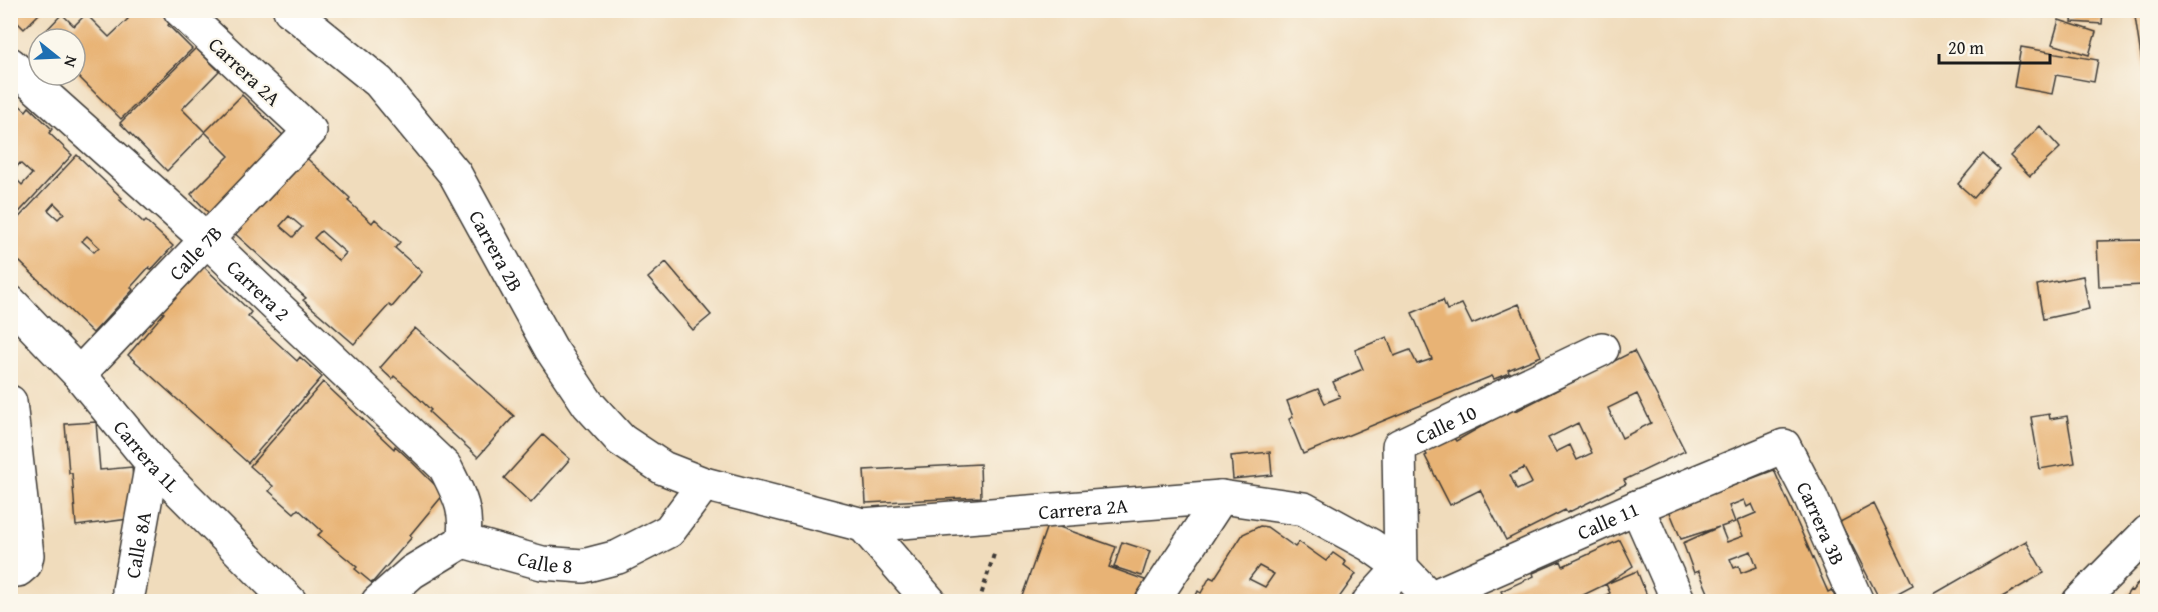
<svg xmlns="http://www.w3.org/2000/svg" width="2158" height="612" font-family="'Gentium Book Plus',serif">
<rect width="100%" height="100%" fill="#fbf7ec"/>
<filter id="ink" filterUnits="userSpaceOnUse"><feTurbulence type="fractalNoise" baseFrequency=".0167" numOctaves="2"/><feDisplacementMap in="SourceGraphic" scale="12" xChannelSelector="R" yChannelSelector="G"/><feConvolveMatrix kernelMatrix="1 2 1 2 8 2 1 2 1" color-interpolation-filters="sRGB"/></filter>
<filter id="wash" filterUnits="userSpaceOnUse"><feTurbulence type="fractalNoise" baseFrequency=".008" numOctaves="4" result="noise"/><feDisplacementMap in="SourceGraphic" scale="24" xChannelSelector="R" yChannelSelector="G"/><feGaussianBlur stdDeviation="1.35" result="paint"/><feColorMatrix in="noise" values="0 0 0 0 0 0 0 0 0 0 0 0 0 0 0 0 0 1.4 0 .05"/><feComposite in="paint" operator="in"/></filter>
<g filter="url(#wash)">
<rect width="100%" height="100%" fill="#f0dcbc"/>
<g id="blocks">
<!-- building -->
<path fill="#e8b374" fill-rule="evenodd" d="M10,10H43L24,29L10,15Z
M120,10H158L171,23L168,25L192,49L121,119L75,73V39L39,38L62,14L74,26L86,14L109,37L128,19Z
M2073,10H2103L2102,24L2072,22Z
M2134,10H2148V75L2144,76Z
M2059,20L2096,32L2089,55L2052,44Z
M2021,47L2098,60L2094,82L2056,75L2052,94L2014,87Z
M196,48L219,71L182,109L205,132L167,171L120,123Z
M242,95L292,144L217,222L191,194L229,156L205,132Z
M10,97L26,111L29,107L52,129L49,133L72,155L10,222ZM20,163L32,174L22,185L11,174Z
M2040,126L2060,148L2030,176L2010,156Z
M299,151L350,198L348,201L372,223L375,219L400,242L395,248L422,272L392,307L389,305L354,344L303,300L306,298L232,231ZM289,216L302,227L293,237L280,226ZM321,231L346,253L339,261L314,238Z
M1983,154L1999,169L1974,198L1958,184Z
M77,155L122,198L120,200L144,223L146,221L173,246L151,270L149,267L131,287L133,290L93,333L20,262L17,264L10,258V227ZM54,203L64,213L58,219L48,210ZM87,236L99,247L94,252L82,241Z
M2143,240L2144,285L2099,287L2097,241Z
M666,262L711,315L693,330L648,278Z
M201,264L251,312L248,316L297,361L300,357L322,377L248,463L128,355L164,313L161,311Z
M2083,276L2089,309L2043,319L2037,285Z
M1443,300L1447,310L1462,304L1472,324L1519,304L1541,356L1508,370L1509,373L1494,379L1492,376L1477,382L1303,454L1289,419L1293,417L1287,401L1318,389L1325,403L1340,397L1333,382L1363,369L1355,350L1387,337L1394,356L1410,350L1417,364L1432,359L1412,313Z
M415,328L514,416L478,457L429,412L431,410L407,387L394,376L392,379L380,368Z
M1634,351L1685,451L1624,480L1626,484L1608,493L1567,513L1565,510L1506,540L1480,490L1450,505L1425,456L1427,455L1425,452L1453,437L1456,441L1514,408L1516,411ZM1637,394L1651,423L1622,438L1608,408ZM1578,423L1592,453L1577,460L1570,445L1556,452L1548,438ZM1524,468L1532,483L1517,490L1510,475Z
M323,382L394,449L395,446L407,457L444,494L410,535L412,537L372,583L355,569L357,567L318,535L322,531L298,509L294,513L269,491L273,486L250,466Z
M2049,414L2050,419L2067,416L2075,463L2040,469L2031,417Z
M96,422L100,470L132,467L136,518L76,526L72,473H69L65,424Z
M543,435L570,459L531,503L504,478Z
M1270,452L1272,475L1233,479L1231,456Z
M980,464L981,497L866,503L864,470Z
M1774,470L1828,592L1832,590L1837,602H1773L1771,597L1759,602H1712L1699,571L1694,573L1683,543L1719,527L1681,539L1669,510ZM1744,500L1747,507L1752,504L1756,513L1737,521L1743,536L1727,542L1721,527L1735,522L1729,506ZM1751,551L1757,567L1741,573L1739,566L1734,568L1730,559Z
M1874,504L1913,585L1881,602L1840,522Z
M1048,523L1116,547L1109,567L1145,580L1137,602H1020Z
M1260,526L1267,527L1295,547L1299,542L1326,561L1333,553L1346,562L1344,565L1356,574L1336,602H1193L1198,591L1201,593L1210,577L1214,579L1243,534ZM1259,566L1274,574L1265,587L1249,579Z
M1620,540L1633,566L1606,584L1637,571L1648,598L1643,602H1609L1606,595L1610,593L1606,584L1581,596L1584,602H1506L1501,591L1534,576L1533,573L1561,561L1563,566Z
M2026,541L2044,573L2002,597L1994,602H1920Z
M1122,542L1150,551L1142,576L1114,567Z
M2148,570V602H2122L2130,590L2132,591Z"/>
</g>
</g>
<g filter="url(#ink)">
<use href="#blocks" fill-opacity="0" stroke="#3c3934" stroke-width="1.5"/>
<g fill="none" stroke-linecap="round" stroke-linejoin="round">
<!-- street casing -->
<g stroke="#3c3934" stroke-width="36">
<g id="street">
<path id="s1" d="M290,10L379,82L455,174L551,349L588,404L621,440L663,468L704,484L863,525L1221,497L1304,509L1370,545L1401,567L1434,602"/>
<path id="s2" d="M10,64L207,240L445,467C458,493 469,511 463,541"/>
<path id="s3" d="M10,302L79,374L152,463L290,602"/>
<path id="s4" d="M79,374L310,131L180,10"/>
<path d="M10,402L27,555L25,564L18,570L10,571"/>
<path d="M1637,507L1679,602"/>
<path d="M863,525L930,602"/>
<path id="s5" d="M129,590L152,463"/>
<path id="s6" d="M1430,598L1637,507L1784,446L1811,498L1857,602"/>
<path id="s7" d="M378,602L412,572L463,541L542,563L583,566L618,557L669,531L704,484"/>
<path d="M1152,602L1221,497"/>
<path id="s8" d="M1369,602L1401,567L1399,446L1602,349"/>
<path d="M2079,602L2148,532"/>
</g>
</g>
<!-- path -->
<path stroke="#3c3934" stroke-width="4" stroke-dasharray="4.5 4.5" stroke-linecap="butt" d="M979,602L995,551"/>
<!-- street -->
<use href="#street" stroke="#fff" stroke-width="33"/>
</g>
</g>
<g text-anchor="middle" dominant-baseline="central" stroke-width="4.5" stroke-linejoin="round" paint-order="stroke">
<!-- street labels -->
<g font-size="20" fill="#1c1c1c" stroke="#fbf7ec">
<text transform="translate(245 71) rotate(43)">Carrera 2A</text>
<text stroke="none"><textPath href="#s1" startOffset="321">Carrera 2B</textPath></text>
<text stroke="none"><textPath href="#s4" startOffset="168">Calle 7B</textPath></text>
<text stroke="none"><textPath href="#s2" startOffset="336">Carrera 2</textPath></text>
<text stroke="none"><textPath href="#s8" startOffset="220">Calle 10</textPath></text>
<text stroke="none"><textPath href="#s3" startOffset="206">Carrera 1L</textPath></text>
<text stroke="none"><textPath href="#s1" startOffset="1028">Carrera 2A</textPath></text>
<text stroke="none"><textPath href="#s6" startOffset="194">Calle 11</textPath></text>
<text stroke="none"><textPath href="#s6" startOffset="471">Carrera 3B</textPath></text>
<text stroke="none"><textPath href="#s5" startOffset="46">Calle 8A</textPath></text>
<text stroke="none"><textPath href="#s7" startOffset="190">Calle 8</textPath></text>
</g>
</g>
<!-- margin -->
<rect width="2158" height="612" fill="none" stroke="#fbf7ec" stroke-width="36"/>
<!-- north arrow -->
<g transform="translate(57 57) rotate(108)"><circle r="28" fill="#fbf7ec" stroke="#a29f99" stroke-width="1.5"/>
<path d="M0-4.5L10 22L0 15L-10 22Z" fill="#1f6fb2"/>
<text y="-9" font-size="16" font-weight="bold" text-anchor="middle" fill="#1c1c1c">N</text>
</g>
<!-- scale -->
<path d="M1939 54v9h111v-9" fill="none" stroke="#1c1c1c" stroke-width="3"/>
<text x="1948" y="54" font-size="18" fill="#1c1c1c" stroke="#fbf7ec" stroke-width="4.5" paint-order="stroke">20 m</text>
</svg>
